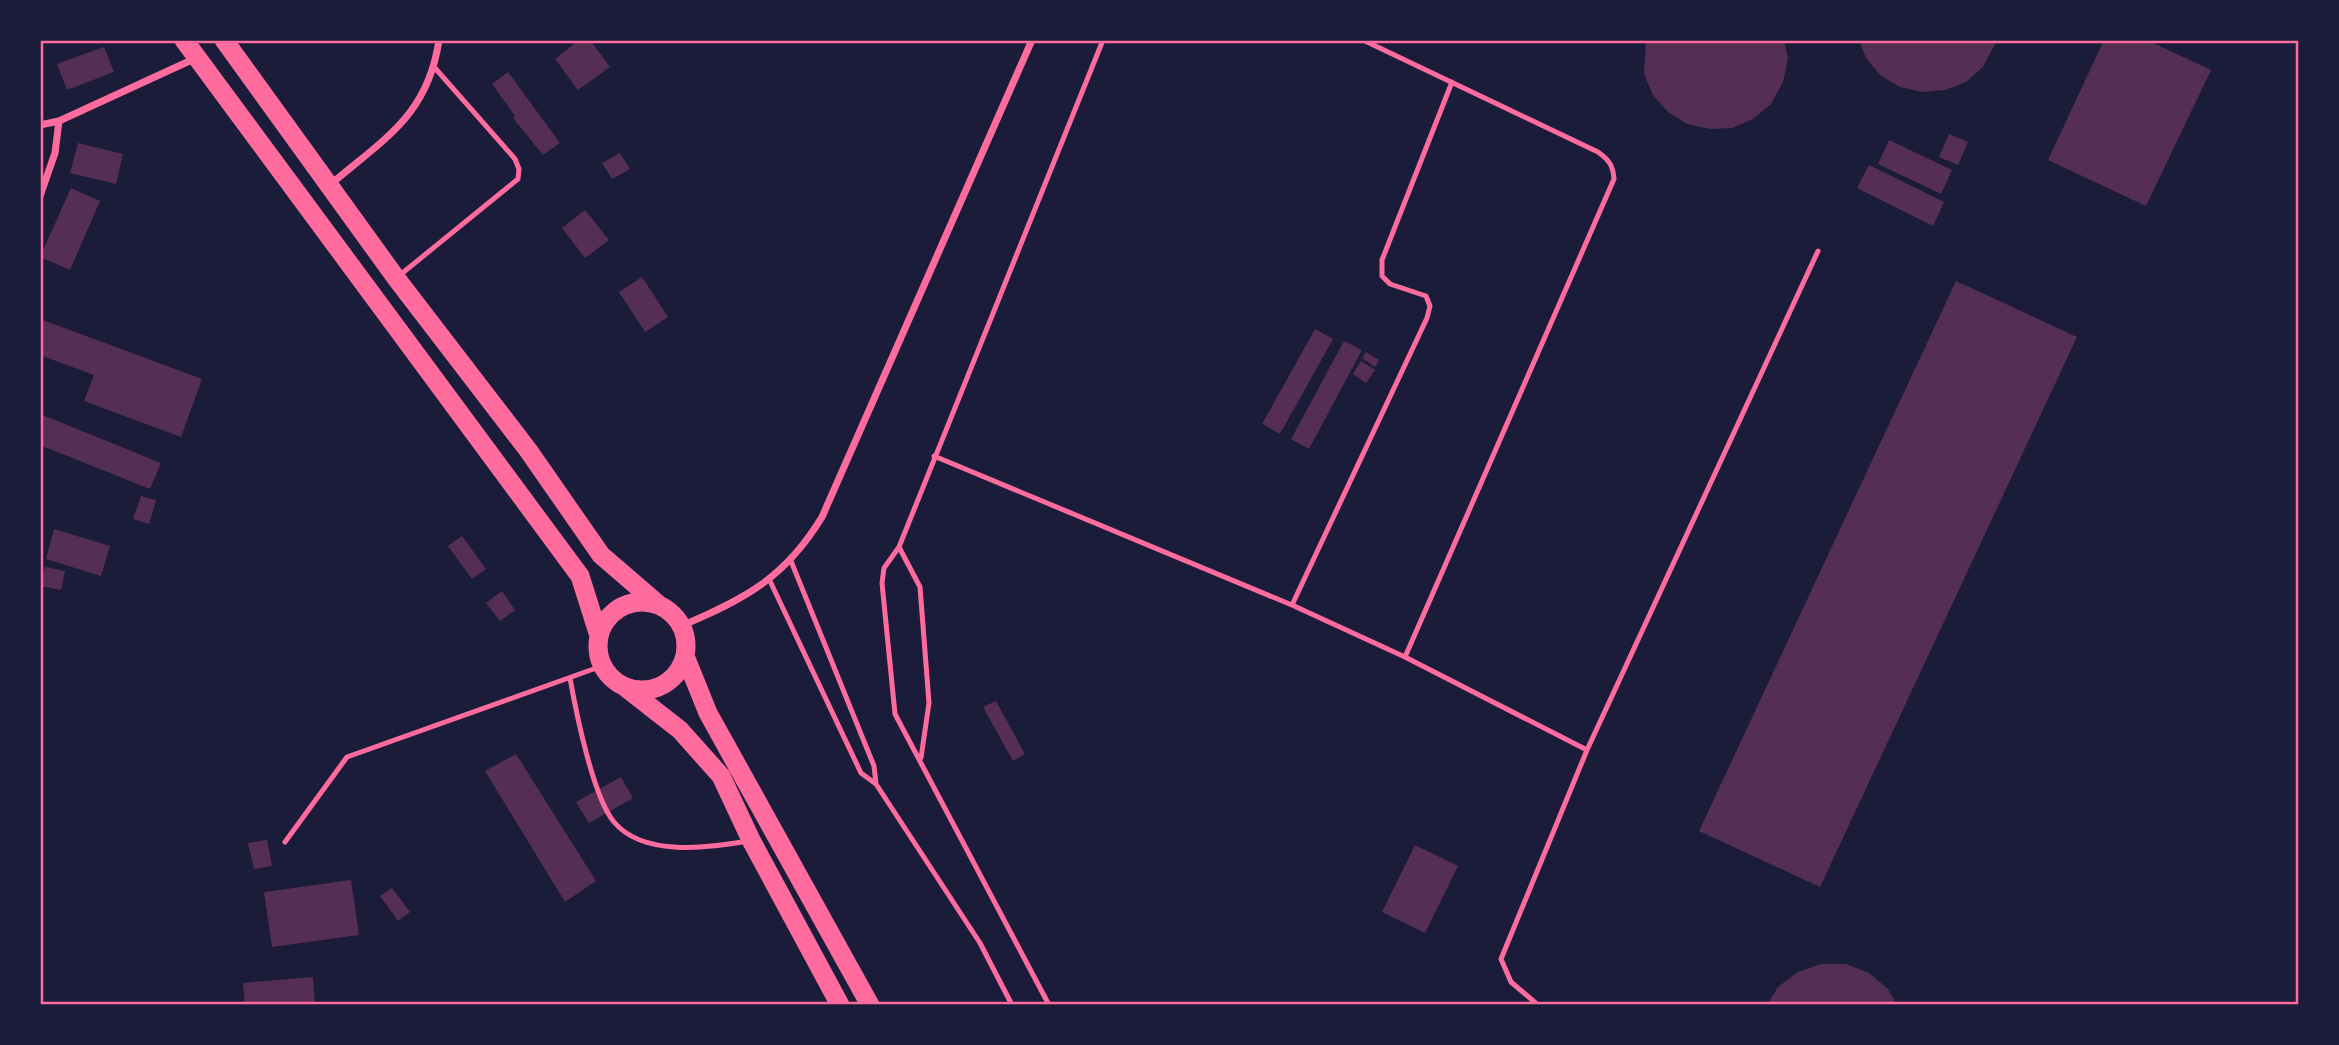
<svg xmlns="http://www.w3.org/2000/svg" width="2339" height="1045" font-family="Cabin,sans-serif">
<rect width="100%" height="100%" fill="#1b1b3a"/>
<!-- building -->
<path fill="#542f53" d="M579,40H590L610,67L578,90L555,59Z
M1646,40H1784L1788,58L1783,82L1771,104L1753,119L1732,128L1710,129L1687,124L1668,112L1653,95L1644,74Z
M1859,40H1997L1983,67L1966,82L1945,90L1922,92L1900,87L1880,75L1866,58Z
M2104,40H2147L2211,70L2146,206L2048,160Z
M104,47L114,72L67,90L57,64Z
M508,72L560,143L543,155L513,118L515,116L492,84Z
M1949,134L1968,142L1958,165L1939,157Z
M1889,140L1952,170L1941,194L1878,164Z
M78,143L123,154L116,184L70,173Z
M620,153L630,169L612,179L602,163Z
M1869,165L1944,202L1933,226L1857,188Z
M71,188L100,201L70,270L40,257Z
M585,210L609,240L585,258L562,228Z
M642,277L668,317L645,332L619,292Z
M1956,281L2077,337L1820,887L1699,831Z
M40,319L202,379L181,437L84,401L94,375L40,355Z
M1315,329L1333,339L1280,434L1262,424Z
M1344,341L1362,350L1309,449L1291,439Z
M1366,352L1379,360L1375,367L1362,358Z
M1361,361L1375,370L1366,383L1353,374Z
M40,414L161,463L150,489L40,445Z
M141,496L156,500L149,524L133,519Z
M54,529L110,546L101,576L46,559Z
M462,536L486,569L472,579L448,546Z
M45,567L65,571L61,590L40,586Z
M502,591L515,610L500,621L486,603Z
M996,701L1025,754L1013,761L983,707Z
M516,754L596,881L565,902L485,771Z
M621,777L633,798L589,823L576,802Z
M267,840L272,866L254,869L248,843Z
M1415,845L1458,866L1425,933L1382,912Z
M351,880L359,935L272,947L264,892Z
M392,888L410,912L398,921L380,896Z
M1821,964H1846L1869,973L1888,989L1897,1005H1767L1778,987L1798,972Z
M313,977L315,1005H245L243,983Z"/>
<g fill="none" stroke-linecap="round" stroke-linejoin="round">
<!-- service -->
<path stroke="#ff6b9d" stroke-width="5" d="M1363,40L1598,152C1609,160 1613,165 1614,179L1405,657
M400,275L518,179L519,169L515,159L435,68
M934,456L1292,605L1405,657L1587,750L1501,959L1511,982L1538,1005
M899,547L920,587L929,703L921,758
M791,561L874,766L876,784
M770,581L861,773L876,784L980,943L1012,1005
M1292,605L1427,318L1430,306L1426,296L1390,284L1382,276V260L1452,82
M570,678C576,712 593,797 614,822C643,857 709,848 748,841
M1587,750L1818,251
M285,842L347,757L602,666
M1049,1005L895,714L882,583L884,568L899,547L1103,40"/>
<!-- minor -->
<path stroke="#ff6b9d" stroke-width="7" d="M40,125L59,121L196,58
M331,184C385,138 428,115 439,40
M40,196L55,153L59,121
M681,626C745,599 785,578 822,517L1032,40"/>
<!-- trunk -->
<path stroke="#ff6b9d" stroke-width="19" d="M184,40L580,576L599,636
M224,40L396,278L528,450L601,555L659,605
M598 646a44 44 0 1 1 88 0a44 44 0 1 1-88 0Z
M685,656L708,713L870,1005
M625,687L680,730L721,776L751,840L840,1005"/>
</g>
<!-- border -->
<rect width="2339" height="1045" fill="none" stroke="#1b1b3a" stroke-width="84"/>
<rect x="42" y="42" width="2255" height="961" fill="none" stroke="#ff6b9d" stroke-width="2.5"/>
</svg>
